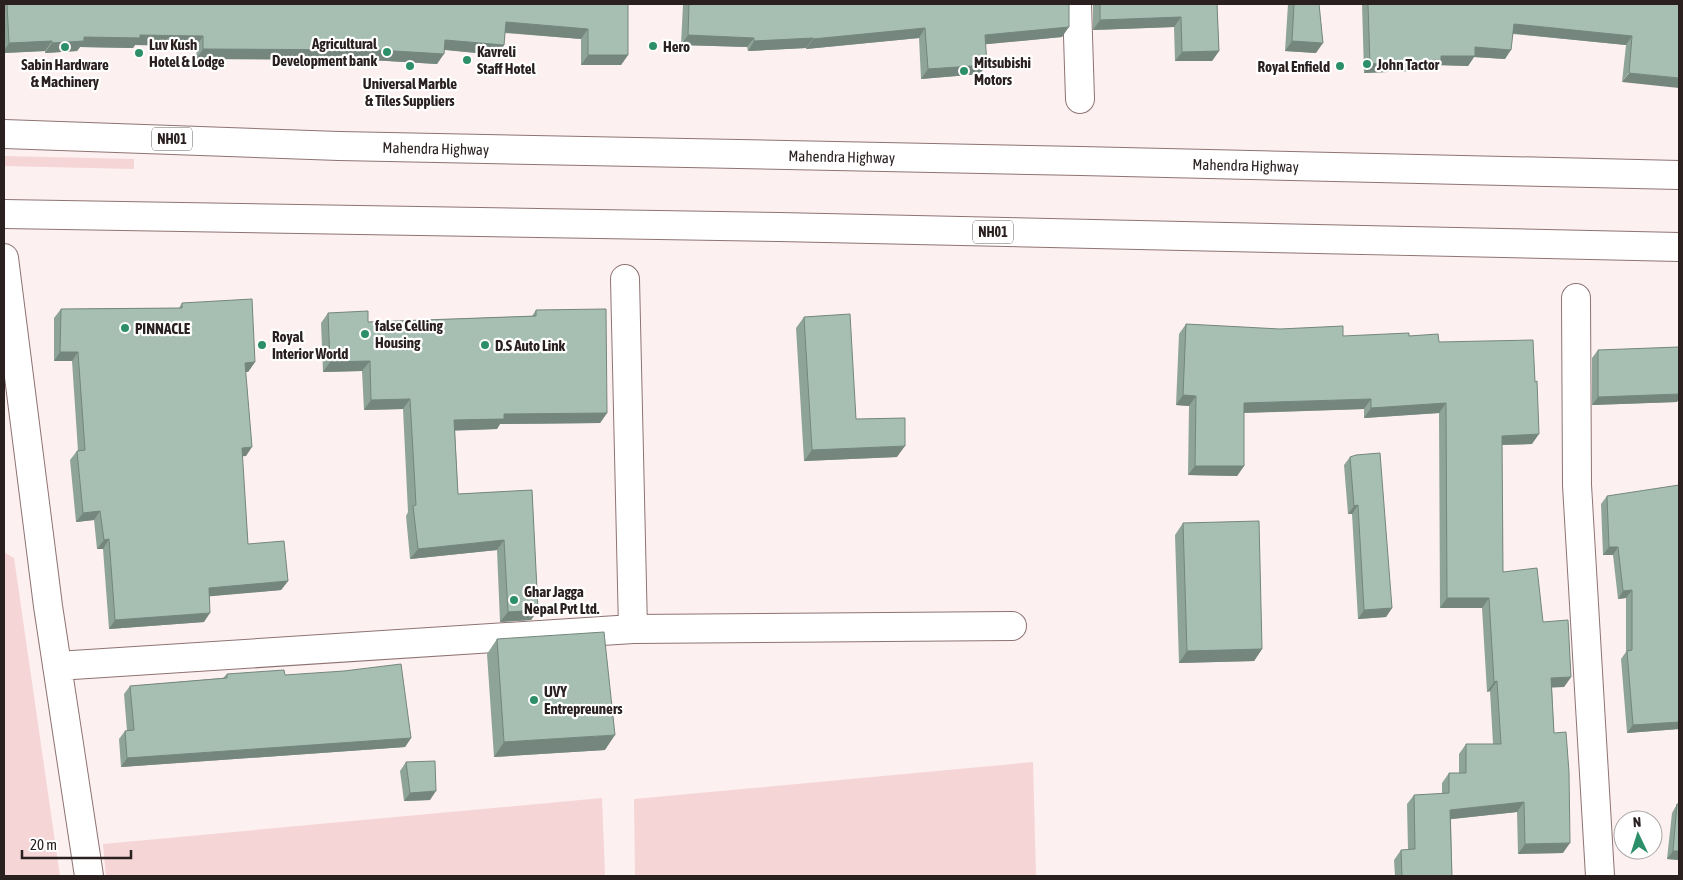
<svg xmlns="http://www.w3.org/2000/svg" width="1683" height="880" font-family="'Asap Condensed',sans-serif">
<rect width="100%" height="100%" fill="#fdf0f0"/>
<!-- green -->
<path fill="#f5d5d5" d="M4,156L134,159V169L4,166Z
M4,552L14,558L60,876H4Z
M1033,762L1036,876H635L634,799Z
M602,798L605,876H106L103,844Z"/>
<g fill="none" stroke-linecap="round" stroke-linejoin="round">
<!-- street casing -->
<g stroke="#8e7373" stroke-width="30">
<path id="street" d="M1077,4L1080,99
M4,258L48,606L89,876
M625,279L633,629
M1576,298L1577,485L1600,876
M57,666L633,629L1012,626"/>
</g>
<!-- highway casing -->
<g stroke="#8e7373" stroke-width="30">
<g id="highway">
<path id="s1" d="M4,134L339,146L1081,161L1679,175"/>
<path d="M4,214L779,227L1679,247"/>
</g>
</g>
<!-- street -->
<use href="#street" stroke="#fff" stroke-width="28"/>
<!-- highway -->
<use href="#highway" stroke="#fff" stroke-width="28"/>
</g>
<!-- wall -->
<path fill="#8fa499" d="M4,4H628V55L621,65H581V39L505,33L504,45L497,55L444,50L437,64L371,60L196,59L197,46L135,45L133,48L80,47L77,51L45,53V51L4,53Z
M683,4H1069L1062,37L985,44L980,74L921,79L919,38L806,49V48L748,51L747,47L681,45Z
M1093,4H1217L1219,51L1212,61H1175L1174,27L1093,30Z
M1288,4H1319L1316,53L1285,51Z
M1362,4H1679L1622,82L1626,45L1513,34L1505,59L1474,57L1468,66L1437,65L1434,70L1364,73Z
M182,303L255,362L248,372H246V456H242L248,544L288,581L281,590L209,596L204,622L109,629L103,549H97L94,520L76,522L70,460L77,451H78L72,361H54V318L61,309L179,308Z
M536,310L607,413L600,423L500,424L497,429L455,430L458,494L532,490L538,610L531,620L500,622L497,550L410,559L406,516L408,512L403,409L364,410L362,371L323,372L321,323L328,313L368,322L532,316Z
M804,317L856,419L897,457L804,461L796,328Z
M1186,324L1343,336H1409L1439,342L1532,444L1502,445L1503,572L1543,622L1571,677L1564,687H1552L1554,733L1563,853L1518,854L1517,812L1451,819L1452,876H1395L1394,860L1401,850H1408L1407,804L1414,795L1442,794V783L1449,773H1459V754L1466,744H1493L1490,691L1487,692L1482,608H1440L1439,413L1364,418V409L1244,413V466L1237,476L1188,475L1189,406L1176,405L1179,334Z
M1598,350L1677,402L1592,405V358Z
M1350,457L1392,608L1386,617L1358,619L1352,514H1348L1344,465Z
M1607,496L1679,729L1627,733L1621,659L1626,652V598L1618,599L1613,555H1603L1601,504Z
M1183,523L1262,649L1254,661L1179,663L1175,535Z
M497,639L605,750L494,757L487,654Z
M227,674L285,675L411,738L405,747L121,767L119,739L125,731H127L124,694L130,686L223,678Z
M406,762L430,800L404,801L400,771Z
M1677,804H1679V860L1667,859L1672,813Z"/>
<!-- shaded-wall -->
<path fill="#74867d" d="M1181,17L1174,27L1093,30L1100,20Z
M506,22L588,29L581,39L499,32Z
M1514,24L1632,36L1626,45L1508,33Z
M1069,27L1062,37L978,45L985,35Z
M925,28L919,38L806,49L813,39Z
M140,35L203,36L197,46L135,45L133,48L80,47L77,51L45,53L52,43L84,37Z
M688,35L754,38L747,47L681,45Z
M813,38L806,48L748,51L754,41Z
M445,40L504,45L497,55L438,49Z
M52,41L45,51L4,53V51L9,43Z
M1292,41L1323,43L1316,53L1285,51Z
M1475,47L1511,50L1505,59L1474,57L1468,66L1437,65L1434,70L1364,73L1370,64L1441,56Z
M203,49L378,50L444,54L437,64L371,60L196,59Z
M1219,51L1212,61H1175L1182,52Z
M588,55H628L621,65H581Z
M987,65L980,74L921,79L928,69Z
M1629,73L1679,78V88L1622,82Z
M60,352H78L72,361H54Z
M370,361L362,371L323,372L330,362Z
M255,362L248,372H239L245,363Z
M1679,394V399L1677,402L1592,405L1598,397Z
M1183,395L1196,396L1189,406L1176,405Z
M410,399L403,409L364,410L371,400Z
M1371,399L1364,409L1237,413L1244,403Z
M1446,403L1439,413L1364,418L1371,408Z
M607,413L600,423L500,424L497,429L447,431L454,420L504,414Z
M1539,434L1532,444L1495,445L1502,436Z
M905,446L897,457L804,461L812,450Z
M252,447L246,456L235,457L242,448Z
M1195,466H1244L1237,476L1188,475Z
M1358,505L1352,514H1348L1354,506Z
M100,511L94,520L76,522L83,513Z
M109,539L103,549H97L104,540Z
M504,540L497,550L410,559L418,549Z
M1609,547H1618L1613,555H1603Z
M288,581L281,590L202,597L209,588Z
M1632,590L1626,598L1618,599L1623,591Z
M1447,598H1489L1482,608H1440Z
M1392,608L1386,617L1358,619L1364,610Z
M538,610L531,620L500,622L508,612Z
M210,613L204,622L109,629L115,620Z
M1262,649L1254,661L1179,663L1187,651Z
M1571,677L1564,687L1544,688L1551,678Z
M1497,681L1490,691L1487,692L1494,682Z
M1679,722V729L1627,733L1633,725Z
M615,735L605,750L494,757L504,742Z
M411,738L405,747L121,767L127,758Z
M436,791L430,800L404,801L410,793Z
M1524,802L1517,812L1443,820L1450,810Z
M1570,843L1563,853L1518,854L1525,844Z
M1673,851H1679V860L1667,859Z"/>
<!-- building -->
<path fill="#a6bfb2" stroke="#74867d" d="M7,4H628V55H588V29L506,22L504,45L445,40L444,54L378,50L203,49V36L140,35V38L84,37V41L52,43V41L9,43Z
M689,4H1069V27L985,35L987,65L928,69L925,28L813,39V38L754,41V38L688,35Z
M1100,4H1217L1219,51L1182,52L1181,17L1100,20Z
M1294,4H1319L1323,43L1292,41Z
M1368,4H1679V78L1629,73L1632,36L1514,24L1511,50L1475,47V56H1441V60L1370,64Z
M252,299L255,362L245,363L252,447L242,448L248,544L284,541L288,581L209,588L210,613L115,620L109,539L104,540L100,511L83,513L77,451L85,450L78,352H60L61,309L182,308V303Z
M606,309L607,413L504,414V419L454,420L458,494L532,490L538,610L508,612L504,540L418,549L413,506L416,505L410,399L371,400L370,361L330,362L328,313L368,311V322L536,316V310Z
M850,314L856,419L905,418V446L812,450L804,317Z
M1186,324L1280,329L1343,326V336L1409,333V336L1438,334L1439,342L1533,340L1535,382L1537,381L1539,434L1502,436L1503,572L1537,568L1543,622L1568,620L1571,677L1551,678L1554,733L1566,732L1569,772L1570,843L1525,844L1524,802L1450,810L1452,876H1402L1401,850L1415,849L1414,795L1449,793V773H1466V744H1501L1497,681L1494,682L1489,598H1447L1446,403L1371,408V399L1244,403V466H1195L1196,396L1183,395Z
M1679,347V394L1598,397V350Z
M1380,453L1392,608L1364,610L1358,505L1354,506L1350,457L1356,455Z
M1679,485V722L1633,725L1627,651L1632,650V590L1623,591L1618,547H1609L1607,496Z
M1259,521L1262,649L1187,651L1183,523Z
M604,632L615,735L504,742L497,639Z
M401,664L411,738L127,758L125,731L134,730L130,686L227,678V674L284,670L285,675L344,671Z
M435,761L436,791L410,793L406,762Z
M1677,804H1679V851H1673Z"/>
<!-- markers -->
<g fill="#2d8f69" stroke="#fff" stroke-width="2">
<circle cx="653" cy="46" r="5"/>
<circle cx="65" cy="47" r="5"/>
<circle cx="387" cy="52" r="5"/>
<circle cx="139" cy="53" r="5"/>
<circle cx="467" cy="60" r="5"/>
<circle cx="1367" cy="64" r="5"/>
<circle cx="410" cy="66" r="5"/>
<circle cx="1340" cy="66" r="5"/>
<circle cx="964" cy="71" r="5"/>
<circle cx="125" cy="328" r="5"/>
<circle cx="365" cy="334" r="5"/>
<circle cx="262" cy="345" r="5"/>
<circle cx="485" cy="345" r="5"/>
<circle cx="514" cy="600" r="5"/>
<circle cx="534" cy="700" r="5"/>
</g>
<g text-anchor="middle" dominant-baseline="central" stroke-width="4.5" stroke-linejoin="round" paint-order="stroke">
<!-- shield labels -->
<g fill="#fff" stroke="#6a6363" stroke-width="1">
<rect x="152" y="127.5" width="40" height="23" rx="4"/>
<rect x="973" y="220.5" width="40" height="23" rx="4"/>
</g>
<g font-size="14" font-weight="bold" fill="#2a2020">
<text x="172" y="139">NH01</text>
<text x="993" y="232">NH01</text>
</g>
<!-- poi labels -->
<g font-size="15" font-weight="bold" fill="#2a2020" stroke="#fff" text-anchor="start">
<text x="377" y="43" text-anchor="end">Agricultural<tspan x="377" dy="17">Development bank</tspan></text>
<text x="149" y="44">Luv Kush<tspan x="149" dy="17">Hotel &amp; Lodge</tspan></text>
<text x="663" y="46">Hero</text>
<text x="477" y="51">Kavreli<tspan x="477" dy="17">Staff Hotel</tspan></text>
<text x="974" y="62">Mitsubishi<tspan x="974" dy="17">Motors</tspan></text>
<text x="65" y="64" text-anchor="middle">Sabin Hardware<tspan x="65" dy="17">&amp; Machinery</tspan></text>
<text x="1377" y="64">John Tactor</text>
<text x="1330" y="66" text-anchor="end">Royal Enfield</text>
<text x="410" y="83" text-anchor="middle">Universal Marble<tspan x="410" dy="17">&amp; Tiles Suppliers</tspan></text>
<text x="375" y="325">false Celling<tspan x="375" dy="17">Housing</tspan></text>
<text x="135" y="328">PINNACLE</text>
<text x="272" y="336">Royal<tspan x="272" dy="17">Interior World</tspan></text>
<text x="495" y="345">D.S Auto Link</text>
<text x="524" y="591">Ghar Jagga<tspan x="524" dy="17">Nepal Pvt Ltd.</tspan></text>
<text x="544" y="691">UVY<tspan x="544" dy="17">Entrepreuners</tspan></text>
</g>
<!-- street labels -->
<g font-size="15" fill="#2a2020" stroke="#fff">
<text stroke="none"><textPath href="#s1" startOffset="432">Mahendra Highway</textPath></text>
<text stroke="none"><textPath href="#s1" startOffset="838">Mahendra Highway</textPath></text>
<text stroke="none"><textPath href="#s1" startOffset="1242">Mahendra Highway</textPath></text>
</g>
</g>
<!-- border -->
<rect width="1683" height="880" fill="none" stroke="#2a2020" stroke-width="10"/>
<!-- north arrow -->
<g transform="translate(1638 835) rotate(356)"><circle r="24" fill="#ffffff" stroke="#aaa6a6"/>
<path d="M0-4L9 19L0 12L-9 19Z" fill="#2d8f69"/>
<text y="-8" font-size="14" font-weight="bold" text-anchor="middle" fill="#2a2020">N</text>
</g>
<!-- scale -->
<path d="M22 850v8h109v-8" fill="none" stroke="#2a2020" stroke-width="2.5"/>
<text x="30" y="850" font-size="15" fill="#2a2020" stroke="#ffffff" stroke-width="4" paint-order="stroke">20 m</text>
</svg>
